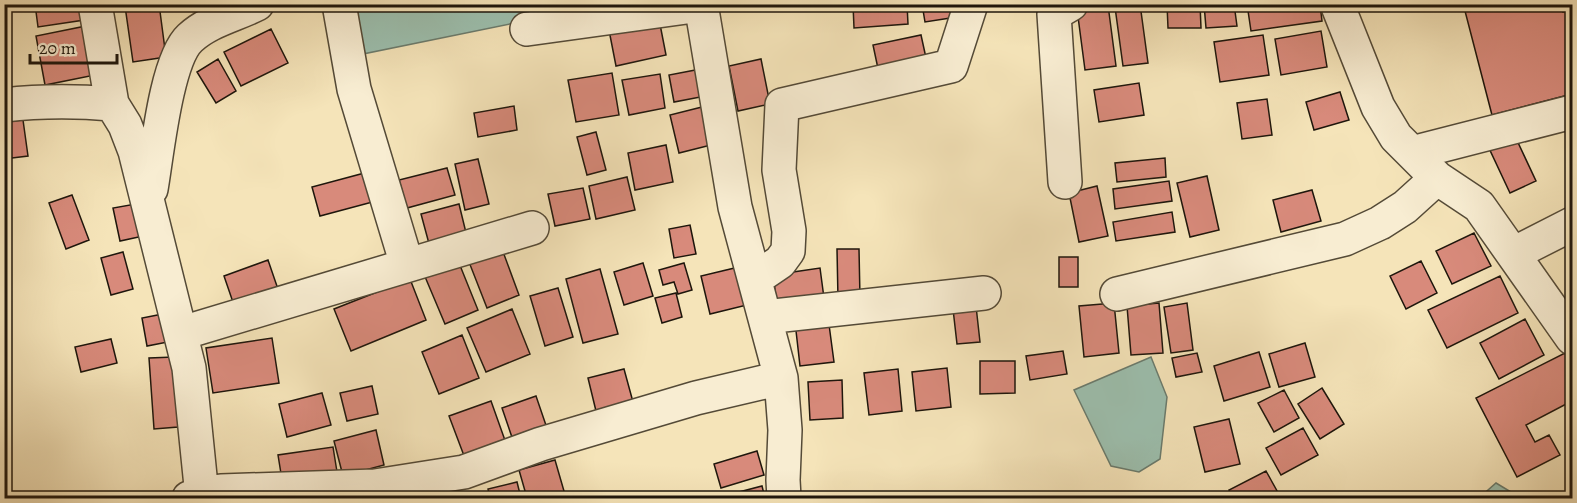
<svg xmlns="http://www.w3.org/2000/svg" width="1577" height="503" font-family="Alegreya,serif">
<rect width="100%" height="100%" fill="#f5e4b9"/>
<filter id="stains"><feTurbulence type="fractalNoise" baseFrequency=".00333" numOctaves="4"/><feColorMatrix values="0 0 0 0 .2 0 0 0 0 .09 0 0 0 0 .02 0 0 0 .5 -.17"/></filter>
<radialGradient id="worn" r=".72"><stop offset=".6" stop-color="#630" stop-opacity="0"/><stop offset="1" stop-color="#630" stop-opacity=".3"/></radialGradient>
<!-- water -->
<path fill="#9cbfae" stroke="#6a7b6d" stroke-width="1.5" d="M588,4V8L353,56L344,5Z
M1151,357L1167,397L1160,459L1139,472L1111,466L1074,390Z
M1496,483L1521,498H1479Z"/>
<!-- building -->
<path fill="#d88a7b" stroke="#1e160c" stroke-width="1.5" d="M35,4H89L91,19L38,27Z
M137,4H159L166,57L133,62L125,6Z
M853,4H907L908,24L854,28Z
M922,4H962L963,16L925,22Z
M1131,4H1140L1148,63L1123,66L1115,7Z
M1167,4H1200L1201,28H1168Z
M1204,4H1234L1237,26L1206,28Z
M1247,4H1320L1322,21L1251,31Z
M1489,4H1561L1563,12L1572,9V94L1492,115L1465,11Z
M1108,5L1116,66L1085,70L1077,9Z
M658,14L666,55L616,66L608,25Z
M91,25L100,74L45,85L36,36Z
M271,29L288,63L241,86L224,52Z
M1321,31L1327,67L1281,75L1275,39Z
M921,35L928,67L880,78L873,45Z
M1263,35L1269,75L1220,82L1214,42Z
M218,59L236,91L216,103L197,72Z
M761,59L770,104L738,111L729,66Z
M706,68L711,95L674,102L669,75Z
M612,73L619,115L576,122L568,80Z
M660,74L665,108L629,115L622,80Z
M1139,83L1144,115L1099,122L1094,90Z
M1340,92L1349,120L1314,130L1306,102Z
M1267,99L1272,135L1242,139L1237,103Z
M710,105L719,143L679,153L670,115Z
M514,106L517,130L478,137L474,113Z
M23,120L28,156L4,159V122Z
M596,132L606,170L587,175L577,137Z
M1514,134L1536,181L1510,193L1488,146Z
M666,145L673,182L635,190L628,153Z
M1165,158L1166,177L1117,182L1115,163Z
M478,159L489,204L465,210L455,164Z
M447,168L455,195L407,208L399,180Z
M372,171L380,200L320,216L312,187Z
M1207,176L1219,230L1190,237L1177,183Z
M627,177L635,210L596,219L589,186Z
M1169,181L1172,201L1115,209L1113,189Z
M1097,186L1108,236L1079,242L1069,193Z
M583,188L590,219L555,226L548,194Z
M1312,190L1321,221L1281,232L1273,200Z
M72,195L89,240L66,249L49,203Z
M141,203L148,235L120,241L113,208Z
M459,204L468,241L431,251L421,214Z
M1172,212L1175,232L1116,241L1113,222Z
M690,225L696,254L674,258L669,229Z
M1474,233L1491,266L1452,284L1436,251Z
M502,249L519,295L487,308L469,262Z
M837,249H859L860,298L838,299Z
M123,252L133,289L111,295L101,258Z
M1059,257H1078V287H1059Z
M457,258L478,310L445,324L423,272Z
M268,260L280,295L236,311L224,276Z
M1421,261L1437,293L1406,309L1390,276Z
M643,263L653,296L624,305L614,272Z
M684,263L692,290L678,294L674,282L663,285L659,270Z
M743,266L751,304L710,314L701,276Z
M820,268L824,298L777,305L773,275Z
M600,269L618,334L583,343L566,279Z
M1500,276L1518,313L1447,348L1428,310Z
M410,279L426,320L351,351L334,309Z
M558,288L573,337L545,346L530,296Z
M676,293L682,317L662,323L655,298Z
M1114,303L1119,353L1084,357L1079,306Z
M1159,303L1163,353L1131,355L1127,306Z
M1187,303L1193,350L1171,353L1164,307Z
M976,306L980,342L957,344L953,309Z
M512,309L530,354L486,372L467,328Z
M168,313L173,341L147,346L142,318Z
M828,317L834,362L800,366L795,322Z
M1525,319L1544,355L1499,379L1480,343Z
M462,335L479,378L439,394L422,352Z
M272,338L279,383L213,393L206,348Z
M111,339L117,363L81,372L75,347Z
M1305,343L1315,377L1279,387L1269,354Z
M1063,351L1067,374L1030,380L1026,356Z
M1259,352L1270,387L1224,401L1214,366Z
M1197,353L1202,372L1176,377L1172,358Z
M1565,353L1572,367V401L1526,425L1535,442L1549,435L1560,455L1517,477L1476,398Z
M174,357L178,427L154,429L149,358Z
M980,361H1015V393L980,394Z
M947,368L951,407L916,411L912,372Z
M624,369L633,402L596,411L588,378Z
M898,369L902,411L869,415L864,373Z
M842,380L843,418L810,420L808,382Z
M372,386L378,414L347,421L340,393Z
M1322,388L1344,424L1320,439L1298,404Z
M1284,390L1299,418L1274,432L1258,403Z
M322,393L331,425L287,437L279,404Z
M536,396L550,437L516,449L502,408Z
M491,401L507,446L466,461L449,416Z
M1229,419L1240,464L1205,472L1194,427Z
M1303,428L1318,455L1281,475L1266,448Z
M376,430L384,465L343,476L334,441Z
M333,447L338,478L283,486L278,455Z
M757,451L764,475L721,488L714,464Z
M555,460L566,498H527L519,470Z
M1266,471L1281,498H1233L1229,490Z
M517,482L521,498H490L488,489Z
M762,486L765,498H716Z"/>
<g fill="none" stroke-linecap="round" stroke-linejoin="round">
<!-- minor casing -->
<g stroke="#544a37" stroke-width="36">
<path id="minor" d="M95,4L112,104L125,125L135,151L189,368L202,496L189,498
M339,4L354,89L407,265
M701,4L735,207L781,378L785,430L783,480L784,498
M1337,4L1378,107L1396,137L1437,178L1479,206L1572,338
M527,29L701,5
M4,105C40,101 76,101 112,104
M1412,153L1572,112
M1065,182L1054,14L1071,4
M151,189C157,155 166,60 190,38C208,21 235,15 257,4
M1513,254L1572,224
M755,279L780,262L788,251L789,231L779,170L782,105L951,66L971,4
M1117,294L1345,239L1380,223L1405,207L1437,178
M765,317L984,293
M182,333L532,228
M202,496L221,491L375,486L464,472L541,444L696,398L781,378"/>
</g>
<!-- minor -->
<use href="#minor" stroke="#f8edd2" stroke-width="33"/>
</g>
<!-- margin -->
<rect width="1577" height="503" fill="none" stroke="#f5e4b9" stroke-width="24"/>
<rect x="6" y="6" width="1565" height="491" fill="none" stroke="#1e160c" stroke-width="3"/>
<rect x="12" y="12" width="1553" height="479" fill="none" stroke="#1e160c" stroke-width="1.5"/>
<!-- scale -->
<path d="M30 54v9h87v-9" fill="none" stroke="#1e160c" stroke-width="3"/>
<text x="39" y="54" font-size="18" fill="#1e160c" stroke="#f8edd2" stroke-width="4.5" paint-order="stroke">20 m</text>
<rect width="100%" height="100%" filter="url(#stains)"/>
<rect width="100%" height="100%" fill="url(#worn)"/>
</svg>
